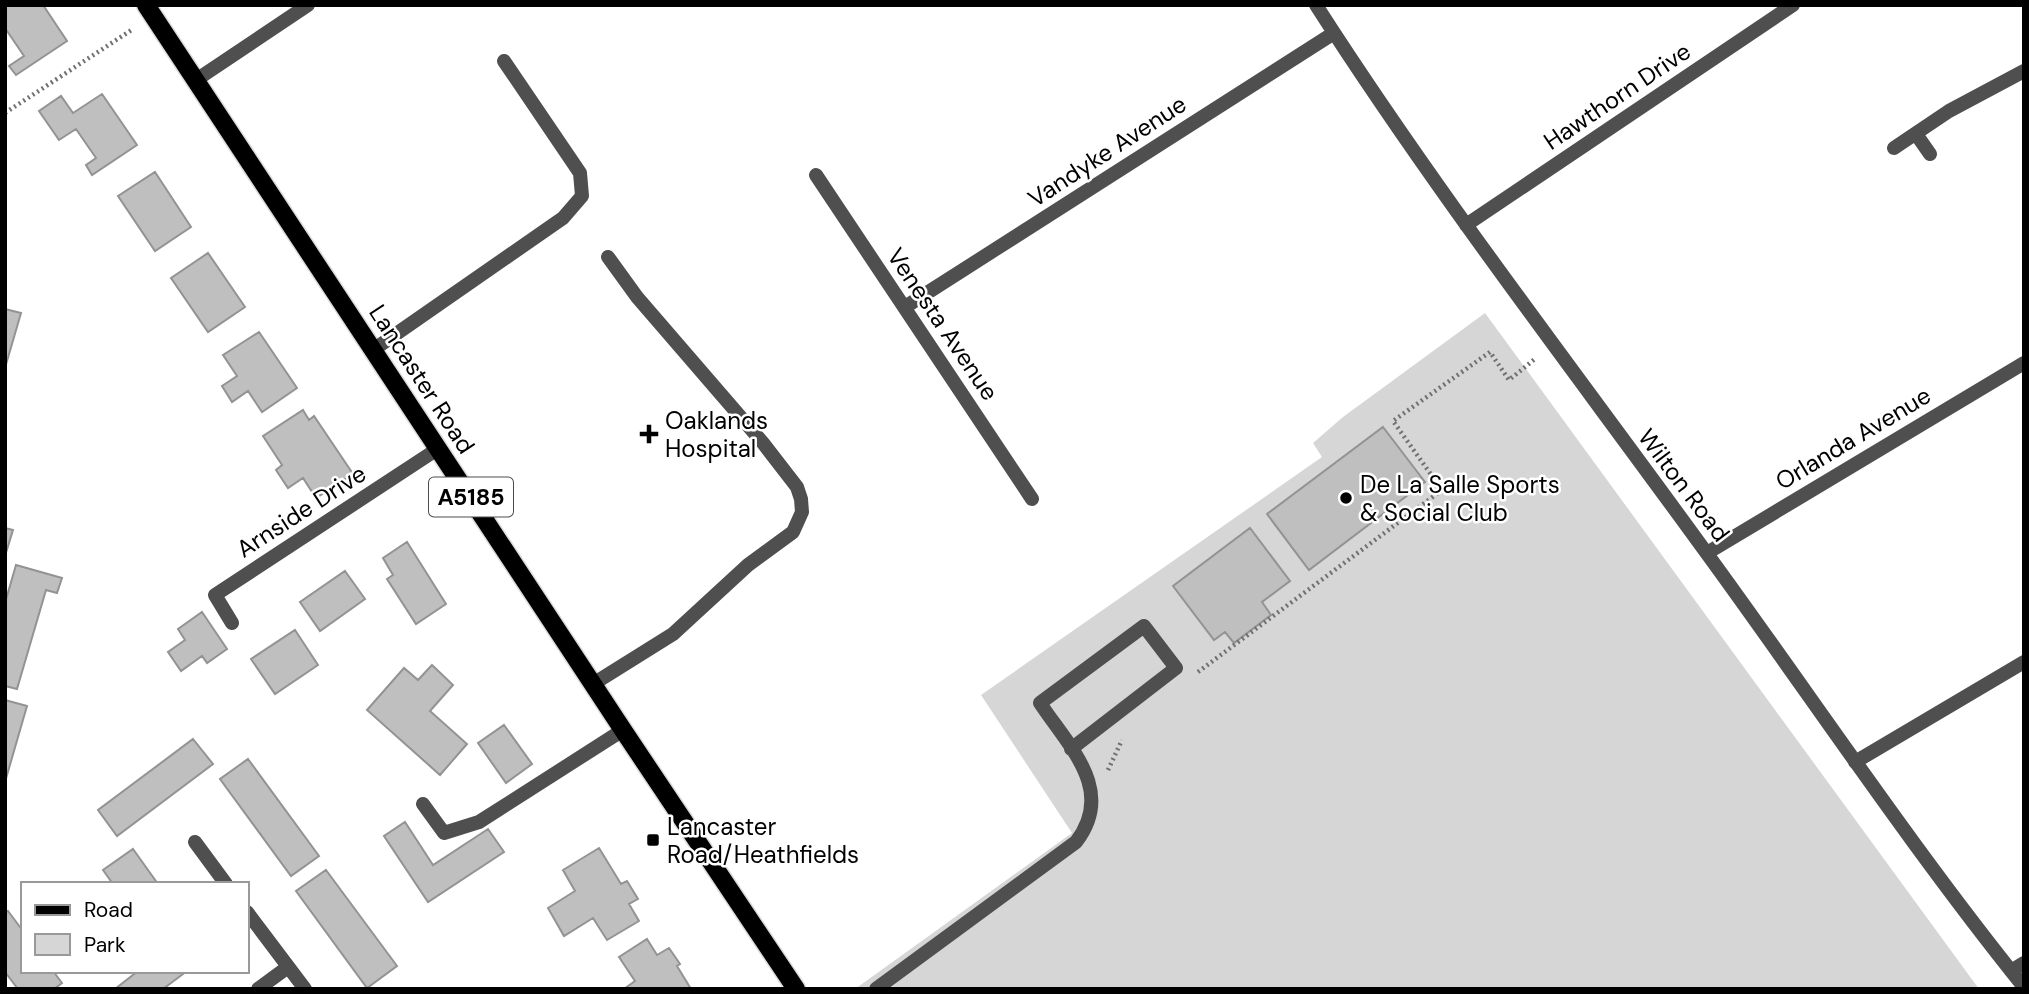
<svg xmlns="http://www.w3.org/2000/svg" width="2029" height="994" font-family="'DM Sans',sans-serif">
<rect width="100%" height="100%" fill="#fff"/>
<!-- green -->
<path fill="#d6d6d6" d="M1485,313L1979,989H855L1072,833L981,695L1322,457L1313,443L1343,417Z"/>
<!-- building -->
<path fill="#bfbfbf" stroke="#939393" stroke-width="2" d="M5,5H43L67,41L16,75L9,66L24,56L5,28Z
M102,94L137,145L92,175L86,165L96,158L76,129L59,140L39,111L61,96L73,113Z
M155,172L191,227L155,251L118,196Z
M208,253L245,307L208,332L171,278Z
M5,309L21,313L5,368Z
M259,332L297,388L262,412L248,391L232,402L222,386L237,376L223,355Z
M303,410L309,420L314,416L353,474L316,498L303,478L288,488L276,470L282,465L263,436Z
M1383,427L1425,482L1309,570L1267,514Z
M5,528L13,530L5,556Z
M1250,528L1290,581L1262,602L1271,615L1234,643L1225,632L1214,640L1173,586Z
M407,542L446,604L416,624L387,579L393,575L383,558Z
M16,565L62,578L57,593L46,590L17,689L5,686V603Z
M345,571L365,599L320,631L300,602Z
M202,612L227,649L207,663L202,656L181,671L168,652L185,640L178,629Z
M295,630L318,665L275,694L251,659Z
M432,665L453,685L430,711L467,744L440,775L367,710L404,668L418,680Z
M5,700L27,706L5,782Z
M504,725L532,764L506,783L478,743Z
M193,739L213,764L117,836L98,810Z
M248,759L319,856L291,876L220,779Z
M405,822L433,865L488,829L504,852L428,902L384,836Z
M599,848L621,884L627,881L638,899L629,904L639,921L607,940L593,918L564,936L548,908L575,891L563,870Z
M133,849L158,884H113L103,870Z
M326,870L397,966L367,988L296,891Z
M8,911L23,931V971H53L62,983L54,989H18L5,972V912Z
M647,939L657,955L669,948L680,964L677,966L691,989H624L635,981L619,957Z
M138,971H187L163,989H115Z"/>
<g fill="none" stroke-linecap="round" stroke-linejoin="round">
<!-- primary casing -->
<g stroke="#dbdbdb" stroke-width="21">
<path id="primary" d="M146,5L623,730L796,989"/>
</g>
<!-- path -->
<path stroke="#717171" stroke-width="4.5" stroke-dasharray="2 3.5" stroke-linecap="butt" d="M5,113L133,29
M1198,672L1442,490L1393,421L1490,352L1509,380L1536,358
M1108,770L1122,740"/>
<!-- lane -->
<path stroke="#4f4f4f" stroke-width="14" d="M373,350L563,218L582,196L580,173L504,61
M593,684L673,634L748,565L793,532L802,512L801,499L797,487L763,443L637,297L608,257
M423,804L444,833L479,822L623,730
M876,989L1076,842C1116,790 1069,747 1040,703L1144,626L1176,668L1071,749"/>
<!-- street -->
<path stroke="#4f4f4f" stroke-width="14" d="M1316,5C1438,195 1576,373 1708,555C1813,699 1912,848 2024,987
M196,80L308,5
M1916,134L1930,154
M1894,148L1949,111L2024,71
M816,175L1032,499
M1466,225L1793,5
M905,307L1334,33
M1707,553L2024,363
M232,623L215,595L439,448
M1855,762L2024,662
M195,842L226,884
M247,912L305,989
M2011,971L2024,963
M258,989L288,967"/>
<!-- primary -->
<use href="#primary" stroke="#000" stroke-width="18"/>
</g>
<!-- markers -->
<g fill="#000" stroke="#fff" stroke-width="2.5">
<path d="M645.5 423.5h7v7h7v7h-7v7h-7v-7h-7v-7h7z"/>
<circle cx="1346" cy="498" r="7"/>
<rect x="646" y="833" width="14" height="14" rx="3.5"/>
</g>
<g text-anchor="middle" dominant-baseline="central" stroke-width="5" stroke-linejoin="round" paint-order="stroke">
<!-- shield labels -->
<rect fill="#fff" stroke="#4c4c4c" stroke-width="2" x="429" y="477.5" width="84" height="39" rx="5"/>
<g font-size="23" font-weight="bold" fill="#000">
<text x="471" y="497">A5185</text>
</g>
<!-- street labels -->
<g font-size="24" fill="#000" stroke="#fff">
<text transform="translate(1617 96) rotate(-34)">Hawthorn Drive</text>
<text transform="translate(1107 151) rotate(-33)">Vandyke Avenue</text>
<text transform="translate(943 324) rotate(56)">Venesta Avenue</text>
<text transform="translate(422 379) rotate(57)">Lancaster Road</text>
<text transform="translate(1853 438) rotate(-31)">Orlanda Avenue</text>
<text transform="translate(1684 485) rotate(53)">Wilton Road</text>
<text transform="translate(301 511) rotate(-33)">Arnside Drive</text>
</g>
<!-- poi labels -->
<g font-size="24" fill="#000" stroke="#fff" text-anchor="start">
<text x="665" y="420">Oaklands<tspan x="665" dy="28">Hospital</tspan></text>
<text x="1360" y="484">De La Salle Sports<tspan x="1360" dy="28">&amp; Social Club</tspan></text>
<text x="667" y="826">Lancaster<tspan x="667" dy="28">Road/Heathfields</tspan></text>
</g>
</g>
<!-- border -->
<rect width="2029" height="994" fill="none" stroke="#000000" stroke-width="14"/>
<!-- legend -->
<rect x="21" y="882" width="228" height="91" fill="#ffffff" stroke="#999999" stroke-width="2"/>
<rect x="35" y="905" width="35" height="10" fill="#000000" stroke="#999999" stroke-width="2"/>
<text x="84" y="917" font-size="21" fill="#000000">Road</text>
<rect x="35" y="934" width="35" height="21" fill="#d6d6d6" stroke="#999999" stroke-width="2"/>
<text x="84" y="952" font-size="21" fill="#000000">Park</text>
</svg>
